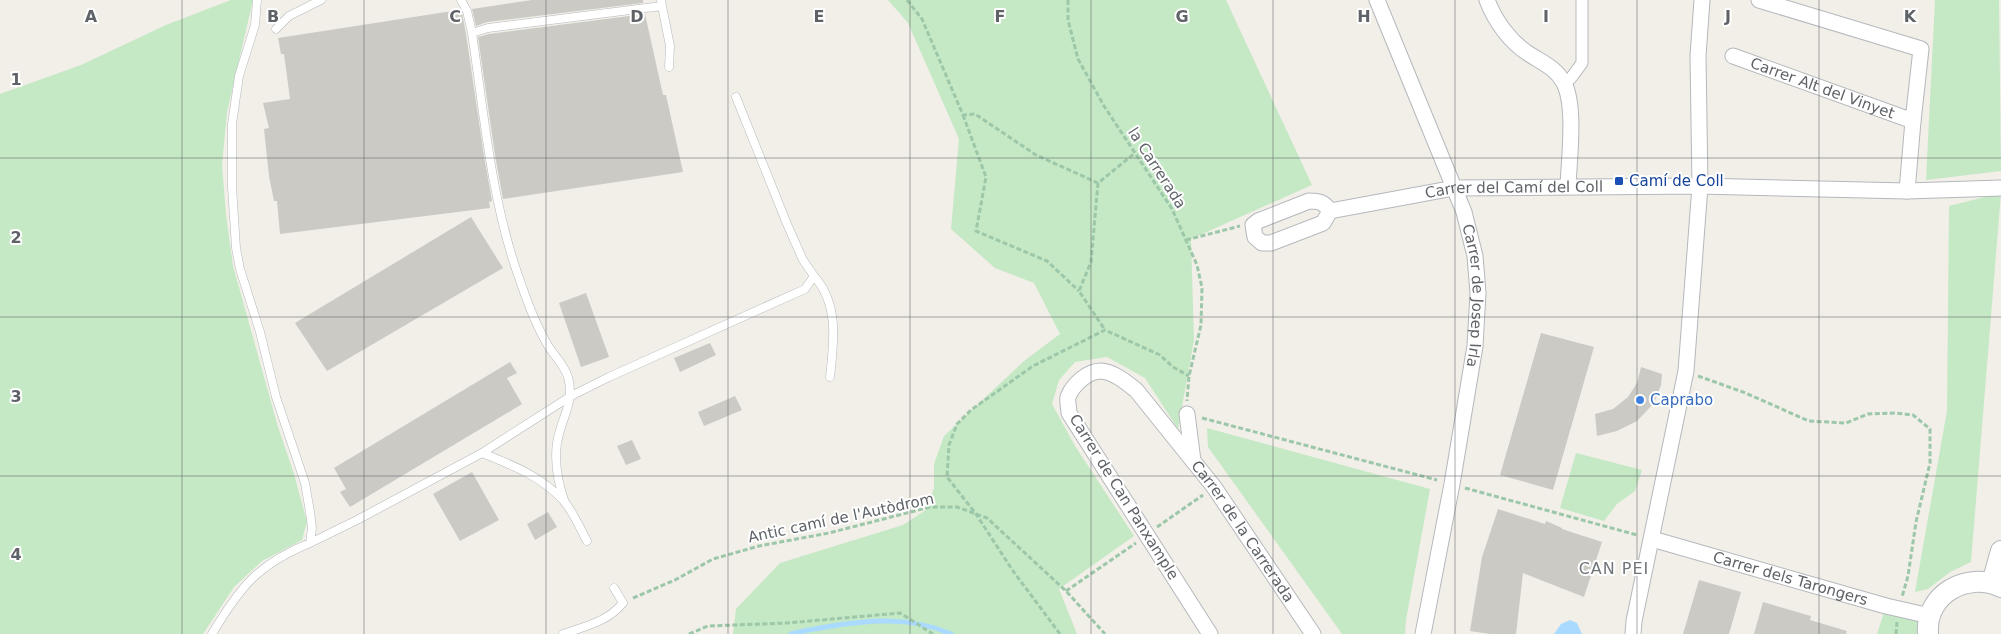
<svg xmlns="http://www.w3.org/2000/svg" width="2001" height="634" font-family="'DejaVu Sans',sans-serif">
<rect width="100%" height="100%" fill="#f1efe8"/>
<!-- green -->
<path fill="#c5e8c5" d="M231,0H253L227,112L222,165L226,215L233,266L278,427L294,474L307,522L302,540L262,561L234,587L203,634H0V94L81,65L166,25Z
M888,0H1226L1312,185L1191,239L1194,340L1178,429L1145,378L1107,357L1075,362L1059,380L1052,404L1075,446L1134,536L1059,589L1077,634H733L736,609L780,563L903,525L926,510L934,488V464L944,436L1024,361L1060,334L1034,283L995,268L951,229L959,139L908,23Z
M1935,0H1999L2001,171L1926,180Z
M2001,193L1971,562L1950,572L1928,589L1915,592L1947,411L1949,206Z
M1207,428L1430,489L1406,620L1405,634H1342L1208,447Z
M1576,453L1642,470L1635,491L1617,504L1604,521L1560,508Z
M1886,606L1918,619V634H1877Z"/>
<!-- water -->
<path fill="#aadaff" d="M1570,620L1577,623L1582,634H1554L1561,624Z"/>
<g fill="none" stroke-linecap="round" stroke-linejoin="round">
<!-- stream -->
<path stroke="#aadaff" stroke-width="5" d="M791,634C802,631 814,629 826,627C868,620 911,616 951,634"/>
</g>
<!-- building -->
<path fill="#cccac5" d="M532,0H643V3L487,22L476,26L472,9Z
M459,10L462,13L466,34L484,156L492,201L489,202L490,208L280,234L277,201H274L269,176L264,129L269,128L263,103L290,99L284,54H281L278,38Z
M645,14L663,95H666L683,172L503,199L495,155L478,37L489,34Z
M471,217L503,268L327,371L295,323Z
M586,293L609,357L581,367L559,303Z
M1541,333L1594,347L1553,490L1500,475Z
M710,343L716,355L680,372L674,358Z
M510,362L517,373L507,378L522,404L350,507L340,492L346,489L334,468Z
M1641,367L1662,374L1661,385L1654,403L1637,421L1617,431L1597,436L1595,414L1613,409L1628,397L1637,383Z
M735,396L742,410L704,426L698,412Z
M632,440L641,459L626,465L617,446Z
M472,472L499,520L460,541L433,494Z
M1498,509L1545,524L1546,521L1562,528V529L1602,542L1584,597L1523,573L1516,634H1490L1470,631L1482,557Z
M548,512L557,527L535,540L527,524Z
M1699,580L1741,592L1729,634H1683Z
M1763,602L1811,616L1810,620L1847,631L1846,634H1754Z"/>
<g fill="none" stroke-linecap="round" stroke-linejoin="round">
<!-- service casing -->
<g stroke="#b5b8bc" stroke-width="9">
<path id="service" d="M461,0L467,11L472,33C484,114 491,198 518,275C526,298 534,321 546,342C552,354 564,364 568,377C575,403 561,418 557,443C554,464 558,483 565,503
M662,6L670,46L669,67
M276,29L289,16L321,0
M472,33L488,28L662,6L661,0
M814,276C839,304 834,341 830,377
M482,453C512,465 541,476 564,501C573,512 580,528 587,541
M310,543L357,520L482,453L571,396L609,377L805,289L814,276L803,260L787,224L736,97
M212,634C240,587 258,564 310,543L312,528L310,512L305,483L276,397L260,332L240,269L236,248L232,187V124L239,76L255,25L257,0
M563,634C586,626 607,622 623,603L614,588"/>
</g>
<!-- pedestrian casing -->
<g stroke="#b5b8bc" stroke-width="13">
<path id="pedestrian" d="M1564,83L1571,78L1582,63V0"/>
</g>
<!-- minor casing -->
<g stroke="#b5b8bc" stroke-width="17">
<g id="minor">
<path id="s1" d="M1377,0L1464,212L1475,256L1478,293L1475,346L1452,484L1423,634"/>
<path d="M1487,0C1495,21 1510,42 1529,54C1543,63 1556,68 1564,83C1576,107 1569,159 1568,186"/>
<path d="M1759,0L1921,49L1913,121L1907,191"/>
<path id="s2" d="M1733,56L1913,121"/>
<path d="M1309,201C1319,201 1324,202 1330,211L1323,223L1271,243H1262L1255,237L1253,225L1258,221Z"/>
<path id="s3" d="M1330,211L1454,188L1700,186L1907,191L2001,188"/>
<path d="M1187,414L1193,461"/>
<path id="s4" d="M1652,539L1886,606L1930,616"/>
<path id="s5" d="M1210,634L1069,413C1069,408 1067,402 1068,397C1073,384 1088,371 1101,371C1114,372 1126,382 1136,390L1214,487L1313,634"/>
<path d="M1633,634L1634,621L1686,371L1700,186L1698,56L1702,0"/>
</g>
</g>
<!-- tertiary casing -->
<g stroke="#b5b8bc" stroke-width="22">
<path id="tertiary" d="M1992,583L2001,551
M1928,634C1925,594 1967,571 2001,587"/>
</g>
<!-- path -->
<path stroke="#9cc7a9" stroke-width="3" stroke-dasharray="5 2.5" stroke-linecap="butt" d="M907,0L922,19L963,115L975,114L1036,155L1098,183L1135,153
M1068,0V20L1078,59L1104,106L1172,209L1197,265L1202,288L1201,325L1189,376L1187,401
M963,115L986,177L976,231L1047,261L1079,291
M1098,183L1091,262L1079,291L1105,330
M1186,240L1240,226
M1698,376L1743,392L1809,421L1846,423L1868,414L1895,413L1913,415L1930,429V463L1916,522L1908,576L1902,597
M1202,418L1437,480
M1465,488L1637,535
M1157,527L1203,495
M1066,591L1136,543
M633,598L675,580L713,559L759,546L829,533L930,507H957L987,518L1066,591L1105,634
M689,634L708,626L787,623L900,613L933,634
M1060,634L1013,571L976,514L947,477L949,445L957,424L971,410L1033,366L1105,330L1160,355L1173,367L1189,376
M1896,634L1897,622"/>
<!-- service -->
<use href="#service" stroke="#fff" stroke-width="8"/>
<!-- pedestrian -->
<use href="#pedestrian" stroke="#fff" stroke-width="11"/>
<!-- minor -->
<use href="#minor" stroke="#fff" stroke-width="15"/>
<!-- tertiary -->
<use href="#tertiary" stroke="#fff" stroke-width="20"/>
</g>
<!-- grid -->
<path fill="none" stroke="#5f6368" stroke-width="1" stroke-opacity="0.55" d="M182,0V634M364,0V634M546,0V634M728,0V634M910,0V634M1091,0V634M1273,0V634M1455,0V634M1637,0V634M1819,0V634M0,158H2001M0,317H2001M0,476H2001"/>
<!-- markers -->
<rect fill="#1a4fb4" stroke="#fff" stroke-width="2" x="1614" y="176" width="10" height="10" rx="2.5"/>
<circle fill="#3f7fe0" stroke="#fff" stroke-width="2" cx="1640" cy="400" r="5"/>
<g text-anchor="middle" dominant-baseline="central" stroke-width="4" stroke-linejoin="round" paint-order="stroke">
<!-- street labels -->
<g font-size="15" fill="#5f6368" stroke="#fff">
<text stroke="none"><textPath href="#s2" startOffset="95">Carrer Alt del Vinyet</textPath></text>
<text transform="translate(1157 168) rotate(57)">la Carrerada</text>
<text stroke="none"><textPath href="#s3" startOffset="186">Carrer del Camí del Coll</textPath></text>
<text stroke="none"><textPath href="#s1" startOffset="314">Carrer de Josep Irla</textPath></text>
<text transform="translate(1124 497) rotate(58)">Carrer de Can Panxample</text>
<text transform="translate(841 518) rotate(-12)">Antic camí de l'Autòdrom</text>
<text stroke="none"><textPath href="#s5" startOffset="540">Carrer de la Carrerada</textPath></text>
<text stroke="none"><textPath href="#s4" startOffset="144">Carrer dels Tarongers</textPath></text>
</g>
<!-- transit labels -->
<g font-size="15" fill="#164399" stroke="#fff" text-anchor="start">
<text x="1629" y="181">Camí de Coll</text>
</g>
<!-- shop labels -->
<g font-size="15" fill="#366cbe" stroke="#fff" text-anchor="start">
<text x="1650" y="400">Caprabo</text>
</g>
<!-- neighbourhood labels -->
<g font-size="16" letter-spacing="1" fill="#70757a" stroke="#fff">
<text x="1614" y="568">CAN PEI</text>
</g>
</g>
<g font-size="16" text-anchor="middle" font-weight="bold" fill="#5f6368" stroke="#fff" stroke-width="4" stroke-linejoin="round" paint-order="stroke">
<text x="91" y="22">A</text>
<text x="273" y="22">B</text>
<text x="455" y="22">C</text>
<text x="637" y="22">D</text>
<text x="819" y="22">E</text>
<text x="1000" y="22">F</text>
<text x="1182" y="22">G</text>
<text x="1364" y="22">H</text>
<text x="1546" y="22">I</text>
<text x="1728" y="22">J</text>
<text x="1910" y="22">K</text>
<text x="16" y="85">1</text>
<text x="16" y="243">2</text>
<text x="16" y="402">3</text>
<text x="16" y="560">4</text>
</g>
</svg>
